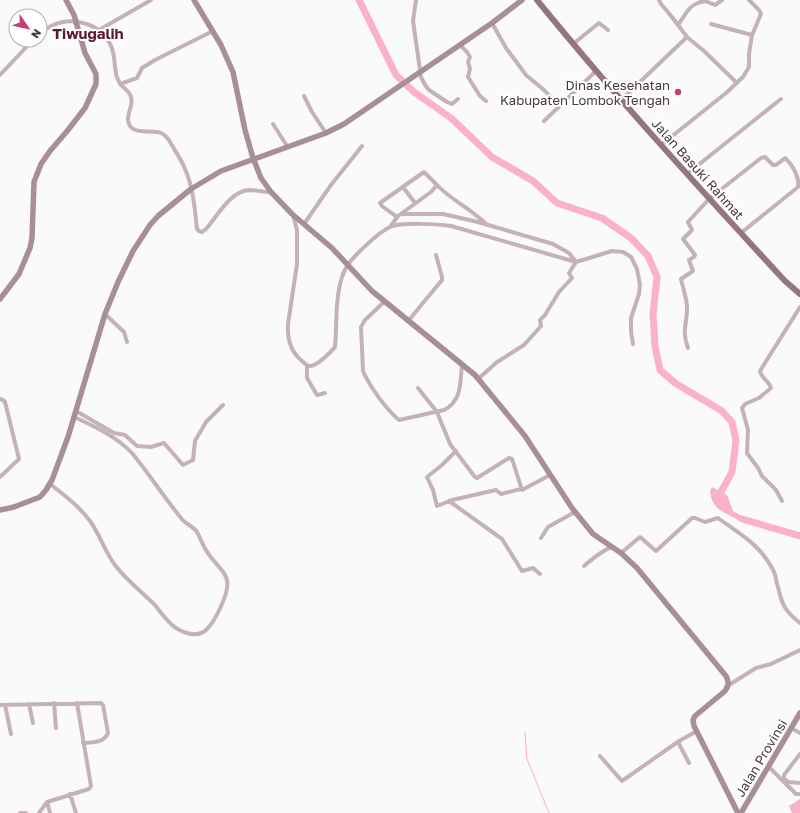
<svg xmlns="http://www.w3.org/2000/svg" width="800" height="813" font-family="'Golos Text',sans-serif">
<rect width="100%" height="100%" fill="#fafafa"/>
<!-- water -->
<path fill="#fbb2c8" d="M712,487L727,495L733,511L744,517L740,521C725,512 712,511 710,491Z
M800,799V813H792L789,806Z"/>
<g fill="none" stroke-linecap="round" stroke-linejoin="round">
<!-- stream -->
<path stroke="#fbb2c8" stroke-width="1" d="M525,732L527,759L549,813"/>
<!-- river -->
<path stroke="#fbb2c8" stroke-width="7" d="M359,0L396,75L414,92L451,118L492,157L533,181L557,203L602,218L631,238L648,256L657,277L653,314L655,346L660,370L675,383L722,411L732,422L736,441L732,472L721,492
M742,519L800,536"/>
<!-- street -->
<path stroke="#c4b2b7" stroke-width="4" d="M416,0L413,21L421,77L425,85L429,90L447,102L452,104L458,99
M659,0L661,4L672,17L687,37L704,51L737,83
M492,23L506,48L526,75L544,90L559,106
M711,24L752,35
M678,25C687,13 688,4 705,1L715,5L722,0
M99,30L151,0
M213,31L155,60L142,68L137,78L120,84C123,87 127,90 129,93C137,103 123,116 130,126C135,134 152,130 161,133C168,136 170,142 173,147C177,154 182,161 185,169C193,186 195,210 197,229L199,231L202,232L206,229C217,217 230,191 249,190C256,190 263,192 271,192
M40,34C44,31 48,27 53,25C74,16 102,24 111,46C115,54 114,64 116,73C116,77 119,81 120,84
M573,44L599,23L608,30
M460,45L467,52L470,57L468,62L470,69L468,77L480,96L486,101
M0,75L33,40
M304,96L312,112L326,133
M621,100L687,37
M544,121L596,71
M273,124L287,146
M661,145L726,93L743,77L749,67V54L752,35L761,14L759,10L749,0
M687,174L781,99
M437,185C451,200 470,208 485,223
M403,187L415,203
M401,214H443L478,222L553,244L569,253L576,262L569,273L572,278L559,292L545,315L540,320L541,326L524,345L497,362L478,379
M293,215L297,230V264L288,324C287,339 291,352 302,361C304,363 307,366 310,366C317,366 331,352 335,347C337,324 335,299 342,277C345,266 353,258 361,250C370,242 379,232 390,227C402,222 437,224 451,226L576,262L612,251L623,252L631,257L637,269L640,285L639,294L631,318V332L633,344
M304,224L331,185L362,146
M390,227L398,216L431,192L437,185L424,172L380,203L382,206L397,217
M384,302L365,320L361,327L363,371C370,387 386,409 399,420L444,410C462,401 460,383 462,365
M105,314L124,332L127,342
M409,320L442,280V277L436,255
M688,348C682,332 686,327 687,311C688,301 683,289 681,279L693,271L689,260L694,257L695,255L683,239L692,230L688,222L709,199L761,158L765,157L773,165H776L785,158C792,164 800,178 798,187L741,233
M307,365V378L317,395H318L325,393
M418,388L437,412L450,444L475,477L477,478L509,458L512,459L522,490L550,475
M0,399L3,400L5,402L19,459L0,477
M76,411L114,433L125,435L137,446L151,447L164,443L183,465L193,460L195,441L206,422L223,405
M456,451L442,465L427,477L433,490L437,506L452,500L496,490L501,494L521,489
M50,484C64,495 79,506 90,521C100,535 105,552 115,565C126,580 141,591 154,604C161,612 167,622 176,628C186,634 198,638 207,629C215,621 230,592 227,580C225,570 213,562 208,553C203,547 201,539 197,532C193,526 185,524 181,518C164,497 149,474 132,453C117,437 94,426 74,417
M449,501L502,539L522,571L533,568L540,574
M782,501L776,490L762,476L758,468L747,453L748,430L742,408L745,404L759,398L771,388C769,381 761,378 760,371L800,307
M541,538L548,527L575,512
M621,553L640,537L656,551L692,518H695L705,522L718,518C740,534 762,546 774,572C776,576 776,582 778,587C782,605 785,611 800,623
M584,566C591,560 603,550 612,547
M729,685L756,668L771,664L800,650
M54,703L56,728
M29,704L33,723
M0,705L101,703L103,705L108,733C104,743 93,742 83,743
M5,705L11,734
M791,728L800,733
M800,754L784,775V778L788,782L800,783
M600,756L622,781L679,741
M689,763L679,744V741L697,731
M768,766L796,794H800
M70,794L76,813
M47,802L50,813
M20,813H26
M39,813L47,802L89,789L91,786L77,703"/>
<!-- secondary -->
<path stroke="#a88f96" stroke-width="5.5" d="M194,0L221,45L233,72L245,130L253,158L261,178L271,192L292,214L332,248L372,291L475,375L525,436L572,508L593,534L621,553L637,568L726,676C729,682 729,685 725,691L695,716L693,720L694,726L738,813
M0,299L19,274L30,248L32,238L34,182L41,164L50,151L68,130L85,108L96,84V74L85,53L74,15L66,0
M0,510L14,507L40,497L46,490L52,480L68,437L105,314L118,282L133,251L150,225L158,216L191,189L221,171L326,133L344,124L492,23L522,0
M741,813L800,713"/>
<!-- primary -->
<path stroke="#94767e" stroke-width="6" d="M537,0C616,97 700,189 785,281L800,294"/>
</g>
<!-- markers -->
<circle fill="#c73d76" stroke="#fff" stroke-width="1.5" cx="678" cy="92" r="4"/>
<g text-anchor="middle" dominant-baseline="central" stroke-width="4" stroke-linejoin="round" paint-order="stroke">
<!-- poi labels -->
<g font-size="13" fill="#46373b" stroke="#fff" text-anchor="end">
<text x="670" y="85">Dinas Kesehatan<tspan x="670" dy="15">Kabupaten Lombok Tengah</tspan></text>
</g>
<!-- street labels -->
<g font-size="13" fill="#46373b" stroke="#fff">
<text transform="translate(698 169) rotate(48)">Jalan Basuki Rahmat</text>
<text transform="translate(761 758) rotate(-59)">Jalan Provinsi</text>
</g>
<!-- quarter labels -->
<g font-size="15" font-weight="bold" fill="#5b1833" stroke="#fff">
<text x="88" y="33">Tiwugalih</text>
</g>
</g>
<!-- north arrow -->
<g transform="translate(28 28) rotate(124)"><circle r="19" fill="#ffffff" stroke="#b5afb1"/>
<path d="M0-3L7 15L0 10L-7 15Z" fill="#c73d76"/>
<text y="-6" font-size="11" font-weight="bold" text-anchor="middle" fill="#46373b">N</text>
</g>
</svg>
